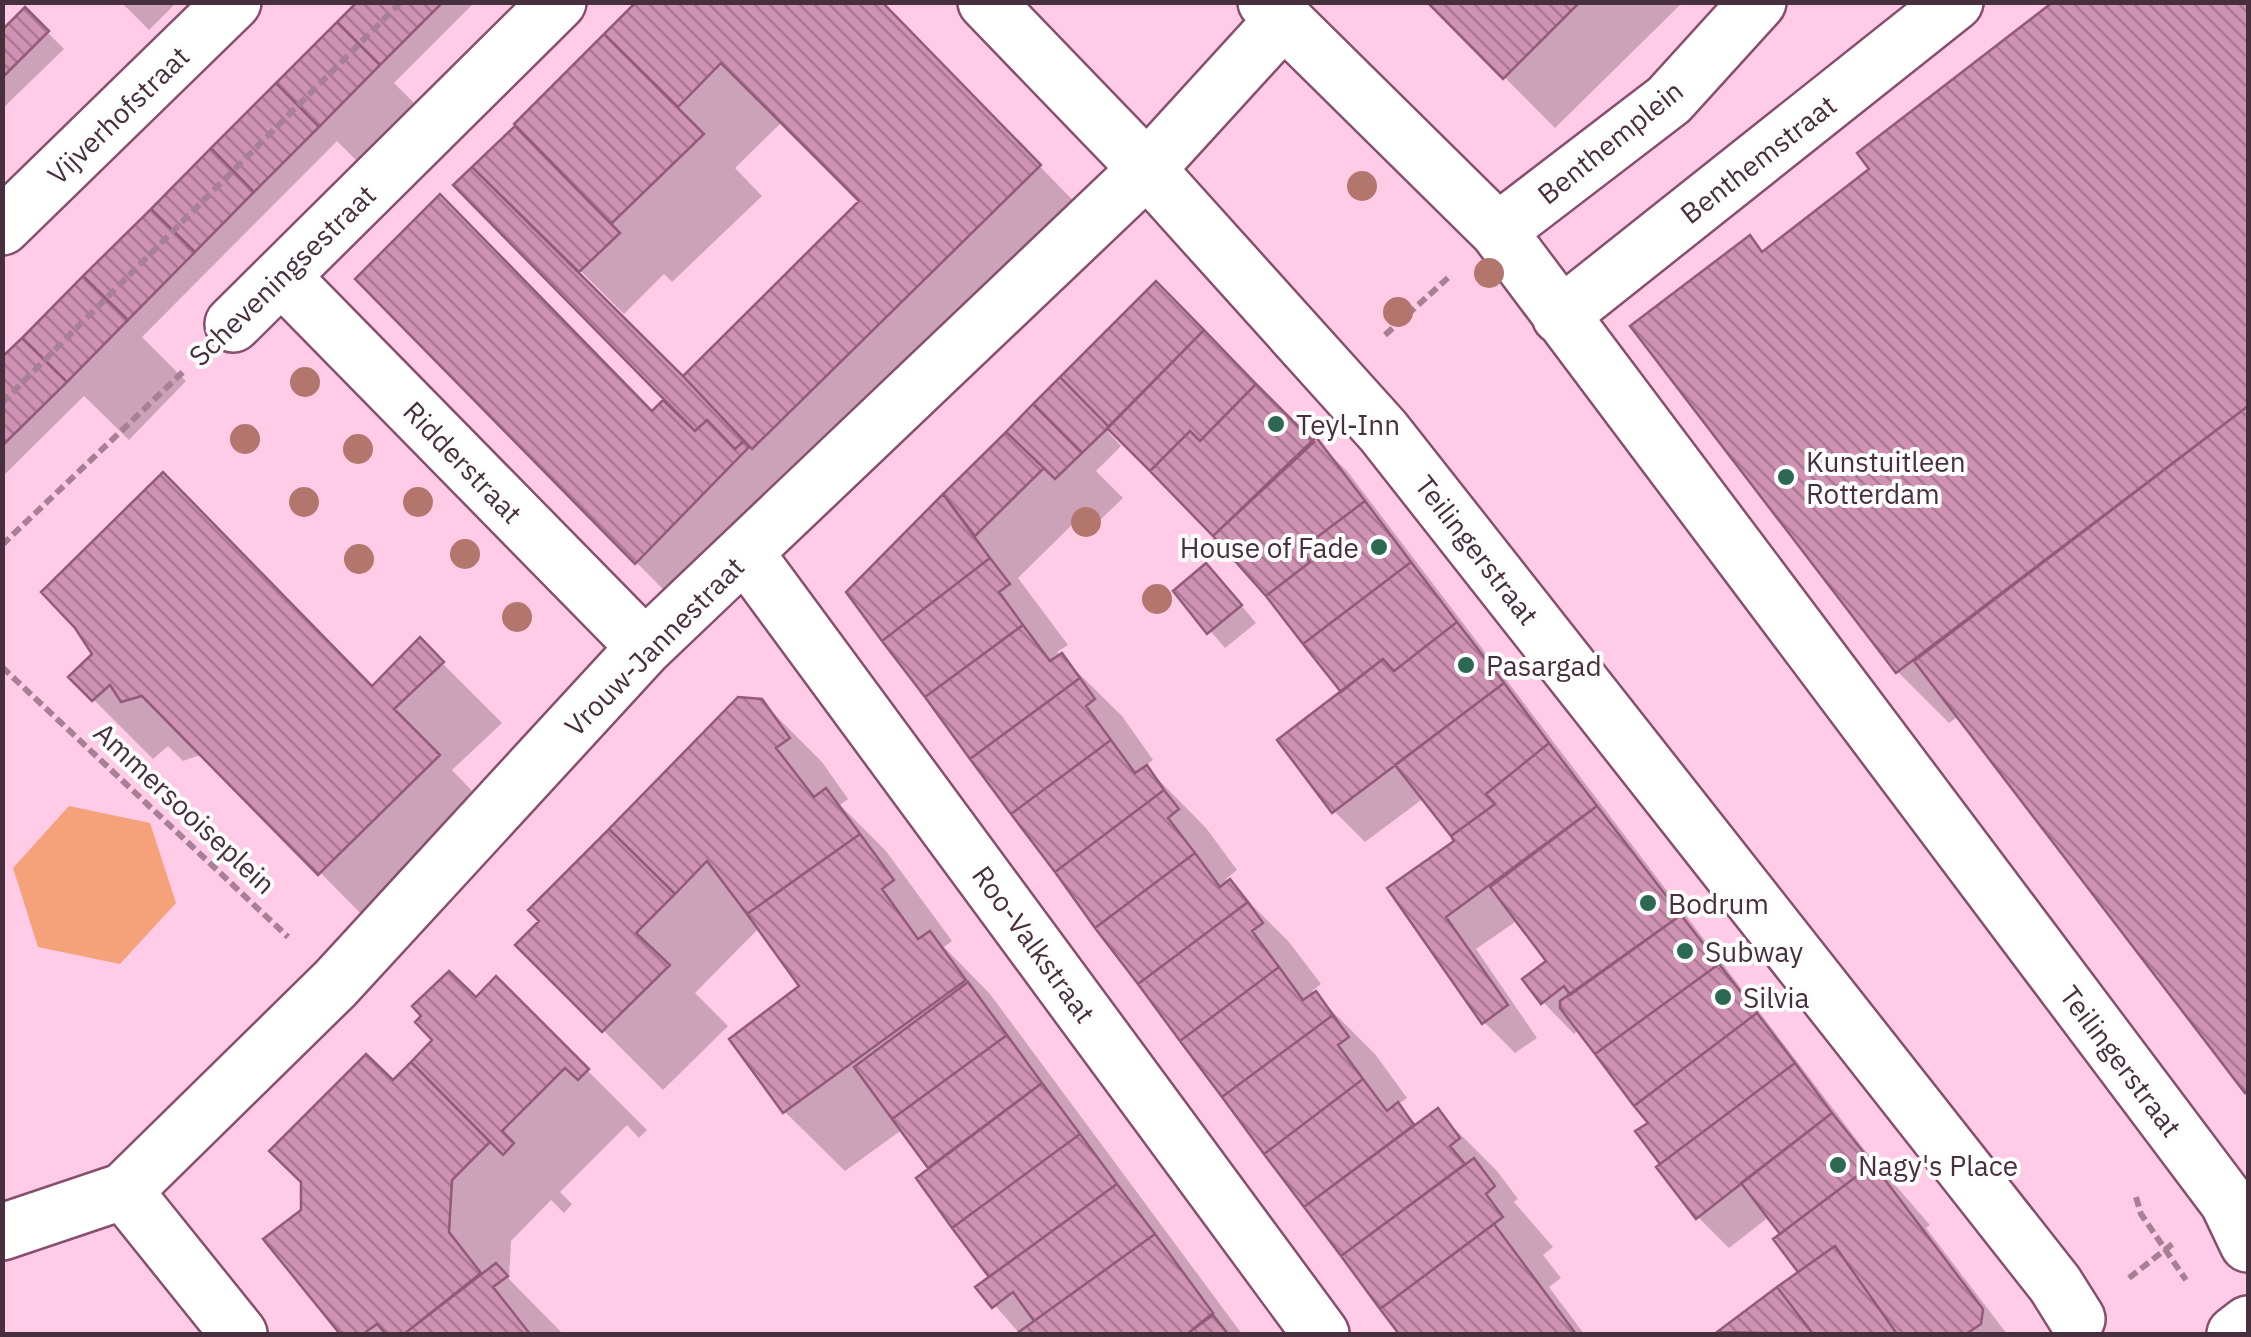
<svg xmlns="http://www.w3.org/2000/svg" width="2251" height="1337" font-family="'IBM Plex Sans',sans-serif">
<defs>
<pattern id="building-back-hatch" width="6" height="6" patternUnits="userSpaceOnUse" patternTransform="scale(2.5)"><rect width="6" height="6" fill="#cf92b2"/><path d="M-1 5l2 2M0 0l6 6M5-1l2 2" fill="none" stroke="#aa7892"/></pattern>
</defs>
<rect width="100%" height="100%" fill="#ffcbe6"/>
<!-- green -->
<path fill="#f5a27a" d="M69,806L150,823L176,903L120,964L38,947L13,868Z"/>
<!-- shadow -->
<path fill="#0003" fill-rule="evenodd" d="M121,2H177L149,30Z
M360,2H475L394,83L421,110L364,168L337,141L142,337L186,381L129,440L84,396L2,477V361Z
M640,2H879L1099,227L696,622L636,562L653,414L703,442L706,438L456,185ZM783,121L862,201L746,446L495,192L498,189L624,314L664,274L672,282L762,196L735,168Z
M1430,2H1683L1555,128Z
M2057,2H2248V1093L1959,716L1949,723L1898,672L1634,326L1750,238L1764,253L1873,170Z
M25,10L64,49L2,109V33Z
M1156,284L1312,443L1315,440L1347,471L1863,1148L1930,1225L1926,1228L2007,1334H1722L1801,1273L1777,1240L1784,1235L1770,1216L1729,1248L1698,1217L1639,1132L1651,1123L1579,1029L1574,1034L1543,1002L1549,961L1518,920L1476,949L1537,1038L1515,1053L1484,1022L1391,888L1458,842L1424,798L1365,842L1334,811L1344,693L1247,567L1080,394L1076,397L1121,446L1096,471L1123,498L1100,520L1088,509L1018,578L1068,645L1057,652L1122,716L1153,760L1145,766L1206,828L1237,870L1226,879L1289,942L1321,984L1312,991L1375,1054L1407,1098L1397,1105L1418,1126L1437,1111L1497,1171L1518,1199L1514,1202L1553,1247L1543,1255L1561,1278L1549,1287L1584,1334H1402L849,592Z
M1222,582L1256,623L1225,648L1176,591Z
M420,641L502,723L452,770L497,817L380,933L203,754L183,761L168,746L153,759L71,677L373,689Z
M761,701L822,762L848,799L840,805L886,851L952,941L944,947L990,994L1242,1334H1020L979,1287L993,1278L932,1169L903,1129L845,1171L785,1112L733,1039L803,987L759,928L695,993L728,1026L663,1090L518,945Z
M496,979L647,1130L639,1138L627,1125L560,1192L572,1204L564,1213L551,1200L511,1241L509,1279L563,1334H343L267,1239L303,1211L393,1084Z"/>
<!-- building -->
<path fill="url(#building-back-hatch)" stroke="#935a79" stroke-width="2.5" d="M357,2H439L441,4L380,65L337,22Z
M636,2H882L1041,165L752,449L683,376L859,201L721,63L678,107L604,34Z
M1427,2H1580L1503,79Z
M2053,2H2248V406L1896,673L1630,326L1750,235L1762,252L1869,169L1857,153Z
M25,7L49,31L2,78V30Z
M337,22L380,65L319,127L276,83Z
M604,34L704,134L611,224L514,124Z
M276,83L319,127L254,192L211,148Z
M515,126L620,233L579,272L472,167Z
M211,148L254,192L195,252L151,209Z
M472,167L683,376L744,441L735,449L707,420L695,431L453,185Z
M440,194L652,411L663,400L695,431L707,420L735,449L744,441L749,447L635,564L355,279Z
M151,209L195,252L128,320L83,276Z
M83,276L128,320L67,382L22,338Z
M1156,281L1204,330L1109,427L1060,377Z
M1204,330L1256,384L1200,441L1190,431L1150,471L1107,428Z
M22,338L67,382L3,445L2,357Z
M1060,377L1109,427L1082,453L1033,404Z
M1256,384L1314,442L1213,536L1150,471L1190,431L1200,441Z
M1033,404L1082,453L1055,479L1006,432Z
M2248,406V1090L2245,1093L1914,661Z
M1006,432L1044,468L975,536L943,494Z
M1316,437L1365,501L1300,550L1310,562L1266,596L1213,536Z
M163,472L372,686L420,637L444,662L394,709L440,755L318,875L142,696L121,702L110,685L92,701L68,677L92,654L75,628L41,592Z
M943,494L990,558L882,641L846,592Z
M1365,501L1411,562L1303,644L1266,596L1310,562L1300,550Z
M990,558L1010,584L999,592L1023,625L925,697L882,641Z
M1411,562L1457,622L1394,671L1383,659L1341,692L1303,644Z
M1206,563L1242,605L1207,634L1173,591Z
M1457,622L1504,683L1332,813L1277,740L1383,659L1394,671Z
M1023,625L1050,661L1062,653L1080,678L970,759L925,697Z
M1080,678L1095,699L1086,706L1111,740L1011,814L970,759Z
M1504,683L1549,743L1486,794L1495,804L1451,836L1395,765Z
M738,697L762,699L790,738L776,748L814,797L826,788L860,834L747,914L707,861L675,894L609,829Z
M1111,740L1135,773L1147,765L1164,790L1055,872L1011,814Z
M1549,743L1597,806L1446,917L1508,1005L1482,1024L1387,888L1454,841L1451,836L1495,804L1486,794Z
M1164,790L1179,809L1168,818L1195,853L1095,928L1055,872Z
M1597,806L1681,915L1570,995L1564,986L1541,1004L1522,979L1546,961L1490,887Z
M609,829L675,894L636,933L670,965L602,1032L515,945L539,921L528,910Z
M860,834L894,880L882,889L918,939L930,931L966,980L783,1113L729,1039L799,986L747,914Z
M1195,853L1220,887L1230,879L1248,902L1138,984L1095,928Z
M1248,902L1263,923L1252,931L1279,967L1180,1041L1138,984Z
M1681,915L1719,964L1595,1054L1560,1008V1001Z
M1719,964L1757,1013L1634,1106L1595,1054Z
M1279,967L1303,1000L1316,991L1333,1015L1222,1097L1180,1041Z
M449,971L476,997L496,976L589,1069L578,1080L565,1068L502,1131L514,1143L503,1155L411,1062L432,1040L415,1022L421,1016L412,1006Z
M968,982L1007,1035L892,1119L854,1067Z
M1757,1013L1795,1063L1660,1164L1635,1131L1648,1123L1634,1106Z
M1333,1015L1349,1037L1338,1045L1363,1079L1264,1154L1222,1097Z
M1007,1035L1042,1083L928,1168L892,1119Z
M366,1054L393,1080L411,1062L490,1142L452,1180L449,1232L481,1273L404,1334H386L377,1324L363,1334H340L263,1239L301,1210V1182L269,1151Z
M1795,1063L1832,1113L1696,1219L1656,1167Z
M1363,1079L1387,1111L1398,1102L1414,1125L1304,1207L1264,1154Z
M1042,1083L1080,1134L952,1228L916,1178Z
M1438,1108L1460,1138L1450,1146L1465,1164L1341,1256L1304,1207Z
M1832,1113L1873,1164L1780,1234L1741,1183Z
M1080,1134L1117,1184L989,1277L952,1228Z
M1474,1158L1495,1186L1486,1194L1503,1217L1380,1309L1341,1256Z
M1873,1164L1983,1309L1981,1324L1966,1334H1897L1835,1246L1798,1272L1773,1239Z
M1117,1184L1155,1234L1034,1321L1013,1292L992,1308L975,1287Z
M1494,1224L1576,1334H1399L1380,1309Z
M1155,1234L1213,1313L1187,1334H1016Z
M1835,1246L1897,1334H1813L1777,1287Z
M496,1263L508,1276L493,1287L530,1334H404Z
M1777,1287L1813,1334L1717,1332Z
M1213,1315L1228,1334H1187Z"/>
<g fill="none" stroke-linecap="round" stroke-linejoin="round">
<!-- minor casing -->
<g stroke="#874f6e" stroke-width="60">
<path id="minor" d="M986,2L1147,169L1383,431L2055,1284L2077,1319
M1266,2L1498,231L2228,1202L2248,1244
M2,227L233,2
M1498,231L1669,100L1758,2
M282,277L645,647
M1560,316L1955,2
M233,324L558,2
M746,554L1321,1334
M124,1191L239,1334
M2,1232L124,1191L335,984L645,647L1147,169L1283,20"/>
</g>
<!-- major casing -->
<g stroke="#874f6e" stroke-width="60">
<path id="major" d="M2235,1334L2248,1324"/>
</g>
<!-- path -->
<path stroke="#a78095" stroke-width="6" stroke-dasharray="10 5" stroke-linecap="butt" d="M1385,335L1450,276
M2,403L401,2
M2,545L185,370
M2,667L288,937
M2136,1197L2141,1214L2186,1280
M2129,1278L2175,1242"/>
<!-- minor -->
<use href="#minor" stroke="#fff" stroke-width="55"/>
<!-- major -->
<use href="#major" stroke="#fff" stroke-width="55"/>
</g>
<!-- trees -->
<g fill="#b2766c">
<circle cx="1362" cy="186" r="15"/>
<circle cx="1489" cy="273" r="15"/>
<circle cx="1398" cy="312" r="15"/>
<circle cx="305" cy="382" r="15"/>
<circle cx="245" cy="439" r="15"/>
<circle cx="358" cy="449" r="15"/>
<circle cx="304" cy="502" r="15"/>
<circle cx="418" cy="502" r="15"/>
<circle cx="1086" cy="522" r="15"/>
<circle cx="465" cy="554" r="15"/>
<circle cx="359" cy="559" r="15"/>
<circle cx="1157" cy="599" r="15"/>
<circle cx="517" cy="617" r="15"/>
</g>
<!-- markers -->
<g fill="#2d6852" stroke="#fdfdfd" stroke-width="4">
<circle cx="1276" cy="424" r="10"/>
<circle cx="1786" cy="477" r="10"/>
<circle cx="1379" cy="547" r="10"/>
<circle cx="1466" cy="665" r="10"/>
<circle cx="1648" cy="903" r="10"/>
<circle cx="1685" cy="951" r="10"/>
<circle cx="1723" cy="997" r="10"/>
<circle cx="1838" cy="1165" r="10"/>
</g>
<g text-anchor="middle" dominant-baseline="central" stroke-width="8" stroke-linejoin="round" paint-order="stroke">
<!-- street labels -->
<g font-size="28" fill="#482f3d" stroke="#fdfdfd">
<text transform="translate(118 115) rotate(-44)">Vijverhofstraat</text>
<text transform="translate(1610 142) rotate(-39)">Benthemplein</text>
<text transform="translate(1758 159) rotate(-38)">Benthemstraat</text>
<text transform="translate(282 275) rotate(-44)">Scheveningsestraat</text>
<text transform="translate(463 462) rotate(46)">Ridderstraat</text>
<text transform="translate(1477 550) rotate(52)">Teilingerstraat</text>
<text transform="translate(654 646) rotate(-45)">Vrouw-Jannestraat</text>
<text transform="translate(185 808) rotate(43)">Ammersooiseplein</text>
<text transform="translate(1034 944) rotate(54)">Roo-Valkstraat</text>
<text transform="translate(2121 1061) rotate(53)">Teilingerstraat</text>
</g>
<!-- poi labels -->
<g font-size="28" fill="#482f3d" stroke="#fdfdfd" text-anchor="start">
<text x="1296" y="424">Teyl-Inn</text>
<text x="1806" y="461">Kunstuitleen<tspan x="1806" dy="32">Rotterdam</tspan></text>
<text x="1359" y="547" text-anchor="end">House of Fade</text>
<text x="1486" y="665">Pasargad</text>
<text x="1668" y="903">Bodrum</text>
<text x="1705" y="951">Subway</text>
<text x="1743" y="997">Silvia</text>
<text x="1858" y="1165">Nagy's Place</text>
</g>
</g>
<!-- border -->
<rect width="2251" height="1337" fill="none" stroke="#482f3d" stroke-width="10"/>
</svg>
